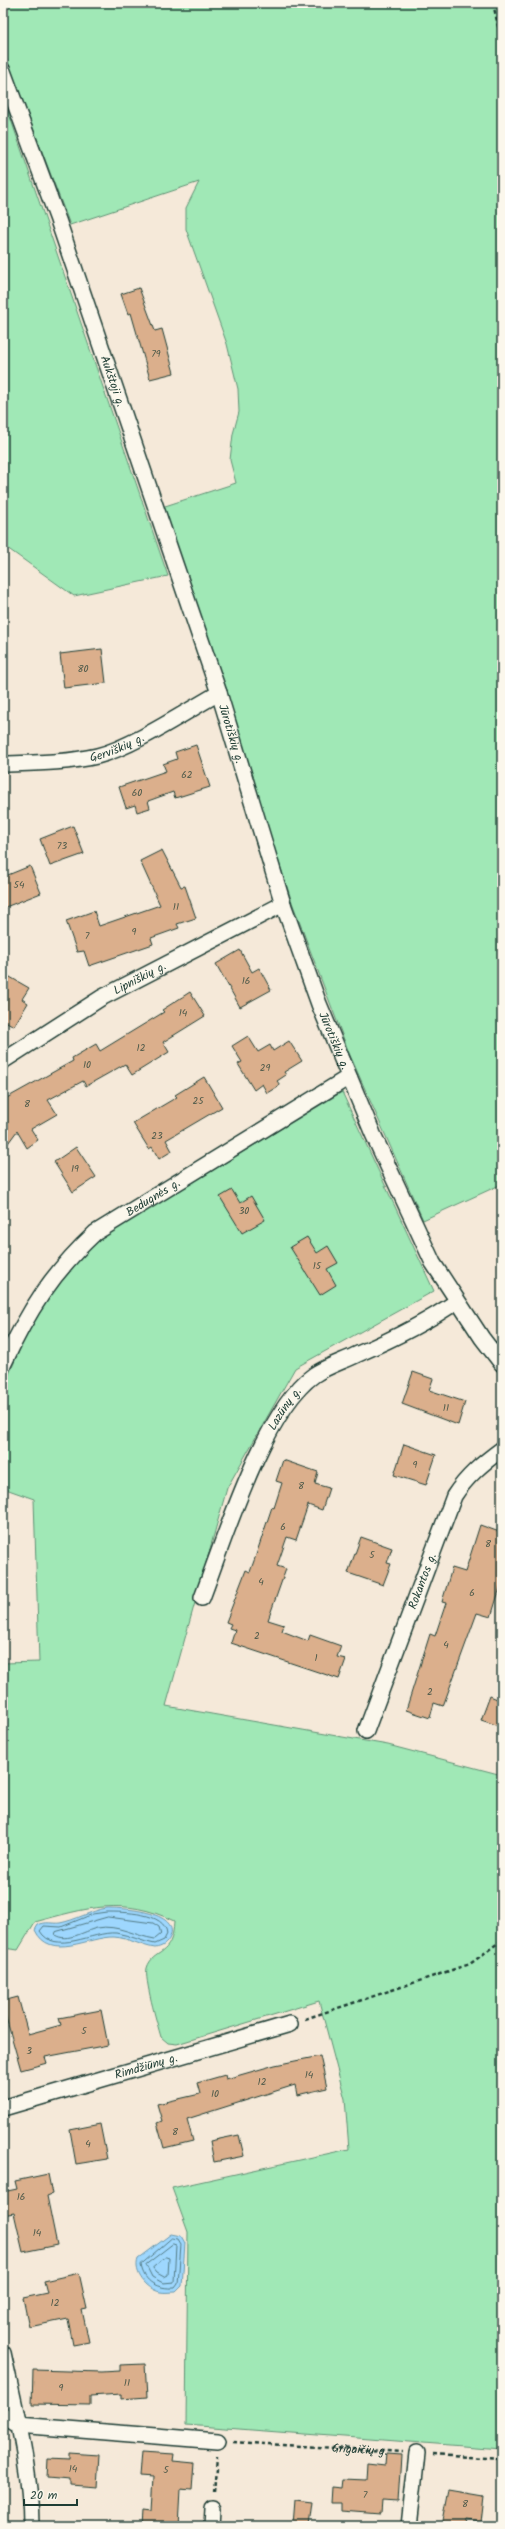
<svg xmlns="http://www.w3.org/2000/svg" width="505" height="2529" font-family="Kalam,sans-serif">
<rect width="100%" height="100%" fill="#f5e9d9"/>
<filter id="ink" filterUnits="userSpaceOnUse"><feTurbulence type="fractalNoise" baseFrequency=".025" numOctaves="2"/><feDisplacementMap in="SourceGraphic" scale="8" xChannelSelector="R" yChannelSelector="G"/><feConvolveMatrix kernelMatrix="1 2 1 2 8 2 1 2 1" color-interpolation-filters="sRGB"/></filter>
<g filter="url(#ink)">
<!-- green -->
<path fill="#a0e8b6" stroke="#609275" d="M3,3H502V1184L423,1220L349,1053L293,905L162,507L236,483L230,460L233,434L239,412L238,389L227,344L186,229V208L199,182L70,225L3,49Z
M3,100L8,111L168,576L74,596L3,545Z
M342,1092L434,1291L295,1368L227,1488L166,1706L388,1745L502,1775V2449L186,2425L188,2232L172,2188L349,2149L345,2099L319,2001L177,2044L168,2043L161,2037C157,2023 144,1979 147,1968C153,1948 173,1959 174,1921C124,1896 86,1908 35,1922L18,1950L3,1948V1663L39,1662L34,1499L3,1488V1388L27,1333L46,1296L82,1252L104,1236Z"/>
<!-- water -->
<path fill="#9ed7fe" stroke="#6b99ad" d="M107,1908C121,1908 181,1911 170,1937C167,1944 162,1947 155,1948C141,1946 129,1938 114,1937C89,1936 50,1962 35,1930L38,1925C46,1921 53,1924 60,1923C76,1920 90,1911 107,1908Z
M171,2234L181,2236L185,2243L182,2286L176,2292C171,2292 165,2293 160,2292C147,2289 133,2273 138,2259Z"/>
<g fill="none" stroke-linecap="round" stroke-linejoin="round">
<!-- shore -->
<path stroke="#527b85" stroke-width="1" d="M107,1912C123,1912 166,1912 167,1934L164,1940L155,1944C142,1942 130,1935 116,1933C93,1931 55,1956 40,1931L44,1926L61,1927L93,1914Z
M108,1917L153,1923L159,1927L161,1934L155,1939C135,1936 118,1924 97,1928C84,1931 67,1943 55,1935L56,1932Z
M172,2238L178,2239L181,2244L178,2284L175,2288C158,2289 144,2283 141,2265Z
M173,2244L176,2245L174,2282L163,2283L152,2277L146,2265Z
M166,2257L169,2258L168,2275L164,2277L157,2273L153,2268Z"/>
</g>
<!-- building -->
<path fill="#dbaf8c" stroke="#1f3d34" d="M139,288L155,331L162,329L174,373L150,379L131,313L128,314L121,294Z
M102,649L106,683L64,688L60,654Z
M196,745L210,787L175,798L173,792L148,801L150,808L137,812L135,805L126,808L119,787L166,771L163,764L177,759L175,752Z
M73,826L84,854L50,866L40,839Z
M162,850L181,887L185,886L196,918L177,924L179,928L151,938L153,944L89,966L84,951L77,952L66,921L94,911L99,926L160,905L140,861Z
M30,866L41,893L3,908V877Z
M240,950L252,972L259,968L271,990L240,1007L216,964Z
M3,973L29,988L22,999L28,1003L14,1026L3,1020Z
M190,992L205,1016L163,1042L169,1052L132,1075L125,1064L86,1086L83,1081L48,1100L57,1114L31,1129L38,1140L27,1148L17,1131L3,1150V1100L73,1061L72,1058L96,1044L100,1051L164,1012L162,1010Z
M248,1036L258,1052L270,1045L273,1051L289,1041L302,1061L284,1072L286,1075L277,1081L280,1085L267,1093L262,1084L254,1090L238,1064L242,1062L232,1046Z
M204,1077L222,1107L166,1140L172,1151L159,1159L152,1147L149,1149L133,1123L177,1097L175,1095Z
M76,1147L96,1177L73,1192L54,1162Z
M232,1190L240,1203L251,1196L265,1220L242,1233L220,1197Z
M307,1237L317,1253L328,1246L338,1263L327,1269L336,1285L320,1295L290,1247Z
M413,1372L433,1379L429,1390L465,1402L458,1425L402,1404Z
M404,1444L436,1455L426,1485L394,1475Z
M283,1460L318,1472L315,1484L329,1488L322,1510L308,1505L296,1540L287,1537L277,1566L286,1569L268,1620L284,1625L282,1631L308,1641L310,1635L341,1646L337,1657L346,1659L339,1679L231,1643L235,1630L229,1628L231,1624L226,1622L246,1570L250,1572L255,1558L272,1507L274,1508L282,1483L276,1481Z
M480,1525L502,1533V1581L491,1617L477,1613L443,1706L434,1703L430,1718L406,1710L430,1634L435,1636L446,1603L442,1602L452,1568L465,1572Z
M361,1537L392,1548L387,1563L391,1564L383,1585L348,1573Z
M490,1696L502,1701V1727L481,1720Z
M18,1997L28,2034L61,2025L59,2018L101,2010L108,2045L45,2057L47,2063L21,2070L3,2007V2001Z
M320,2056L327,2088L297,2095L295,2085L187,2119L193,2141L164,2148L157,2123L162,2121L157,2104L200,2094L197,2083L225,2075L226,2079L275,2065Z
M100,2124L107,2159L76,2164L70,2130Z
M239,2135L244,2156L214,2162L210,2141Z
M48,2174L52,2194L47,2196L57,2245L23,2252L14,2213L3,2215V2192L17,2189L15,2181Z
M79,2273L87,2309L82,2310L89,2342L73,2345L68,2319L29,2327L23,2298L47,2293L44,2281Z
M145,2364L147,2397L121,2399V2394L90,2396V2405L32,2404L33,2370L102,2372L120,2371V2365Z
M141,2452L174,2454L173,2461L194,2463L192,2490L180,2489L178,2526H142L143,2511L151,2512L153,2477L139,2476Z
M69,2453L99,2455L97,2487L70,2485V2480L47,2478L48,2459L69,2460Z
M386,2454L401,2455L398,2502L381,2501L380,2514L341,2511V2503H331L332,2487L342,2488L343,2479L366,2480L367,2463L385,2465Z
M449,2490L484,2496L481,2522L467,2520L466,2526H442Z
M295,2501L312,2503L309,2526H293Z"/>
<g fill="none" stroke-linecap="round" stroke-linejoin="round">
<!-- street casing -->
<g stroke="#1f3d34" stroke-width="18">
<g id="street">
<path id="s2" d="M3,71L58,220L219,693L283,904L319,1004L373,1134L433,1263L482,1338L502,1364"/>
<path id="s3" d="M3,764C34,763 67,763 97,756C133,747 185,712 219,693"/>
<path id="s4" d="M3,1061L101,998L283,904"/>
<path id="s5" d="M3,1365C28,1311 52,1273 95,1233L349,1077"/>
<path id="s6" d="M202,1598C224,1540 264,1410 314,1375C327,1366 344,1361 358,1354C393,1339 426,1323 457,1301"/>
<path id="s7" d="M366,1731L454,1496C467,1476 483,1463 502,1449"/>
<path id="s8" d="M3,2108L290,2024"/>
<path d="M3,2353C15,2409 31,2468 31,2526"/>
<path d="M3,2416L18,2425L218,2441"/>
<path d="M212,2526L213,2509"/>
<path d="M409,2526L417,2453"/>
</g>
</g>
<!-- path -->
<g stroke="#1f3d34" stroke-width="2.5" stroke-dasharray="4 3" stroke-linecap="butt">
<path d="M493,3L502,44"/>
<path d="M305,2019L470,1964L502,1940"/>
<path id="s1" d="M233,2442L402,2452"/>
<path d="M433,2455L502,2459"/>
<path d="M214,2493L217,2456"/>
</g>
<!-- street -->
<use href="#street" stroke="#fbf7ec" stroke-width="15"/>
</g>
</g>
<g text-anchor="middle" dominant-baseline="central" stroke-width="3" stroke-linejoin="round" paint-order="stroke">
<!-- number labels -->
<g font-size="10" fill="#4e5a4a">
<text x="156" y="354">79</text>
<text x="83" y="669">80</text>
<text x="187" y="775">62</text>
<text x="137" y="793">60</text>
<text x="62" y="846">73</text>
<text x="19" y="885">54</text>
<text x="176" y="907">11</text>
<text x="134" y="932">9</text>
<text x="87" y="936">7</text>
<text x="246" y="981">16</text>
<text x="183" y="1013">14</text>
<text x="141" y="1048">12</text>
<text x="87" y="1065">10</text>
<text x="265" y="1068">29</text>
<text x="198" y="1101">25</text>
<text x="27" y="1104">8</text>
<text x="157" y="1136">23</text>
<text x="75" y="1169">19</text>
<text x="244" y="1211">30</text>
<text x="317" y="1266">15</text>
<text x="446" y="1408">11</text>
<text x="415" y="1465">9</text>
<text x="301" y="1486">8</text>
<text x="283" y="1527">6</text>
<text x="488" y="1544">8</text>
<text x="372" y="1555">5</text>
<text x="261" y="1582">4</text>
<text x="472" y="1593">6</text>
<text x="257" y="1636">2</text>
<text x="446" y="1645">4</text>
<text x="316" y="1658">1</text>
<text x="430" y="1692">2</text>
<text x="84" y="2031">5</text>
<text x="29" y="2051">3</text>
<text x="309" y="2075">14</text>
<text x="262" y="2082">12</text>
<text x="215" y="2094">10</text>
<text x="175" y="2132">8</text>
<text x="88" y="2144">4</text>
<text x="21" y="2197">16</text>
<text x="37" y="2233">14</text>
<text x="55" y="2303">12</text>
<text x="127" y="2383">11</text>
<text x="61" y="2388">9</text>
<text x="73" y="2469">14</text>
<text x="166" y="2470">5</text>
<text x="365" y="2495">7</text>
<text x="465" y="2504">8</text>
</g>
<!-- street labels -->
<g font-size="12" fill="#1f3d34" stroke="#fbf7ec">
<text stroke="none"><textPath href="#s2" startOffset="329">Aukštoji g.</textPath></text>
<text stroke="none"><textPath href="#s2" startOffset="701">Jūrotiškių g.</textPath></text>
<text stroke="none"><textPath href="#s3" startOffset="116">Gerviškių g.</textPath></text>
<text stroke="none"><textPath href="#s4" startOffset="160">Lipniškių g.</textPath></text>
<text stroke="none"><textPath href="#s2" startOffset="1025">Jūrotiškių g.</textPath></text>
<text stroke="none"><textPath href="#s5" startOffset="230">Bedugnės g.</textPath></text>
<text stroke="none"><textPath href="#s6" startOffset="207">Lazūnų g.</textPath></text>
<text stroke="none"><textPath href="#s7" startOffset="160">Rokantos g.</textPath></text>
<text stroke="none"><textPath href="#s8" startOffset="149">Rimdžiūnų g.</textPath></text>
<text stroke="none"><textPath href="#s1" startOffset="127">Grigaičių g.</textPath></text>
</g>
</g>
<!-- margin -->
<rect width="505" height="2529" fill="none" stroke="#fbf7ec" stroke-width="16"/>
<rect x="8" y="8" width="489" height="2513" fill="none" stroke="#1f3d34" stroke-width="1.5" filter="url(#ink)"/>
<!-- scale -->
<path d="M24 2499v6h53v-6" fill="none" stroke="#1f3d34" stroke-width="2"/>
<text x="30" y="2499" font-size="12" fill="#1f3d34" stroke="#fbf7ec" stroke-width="3" paint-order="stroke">20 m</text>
</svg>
